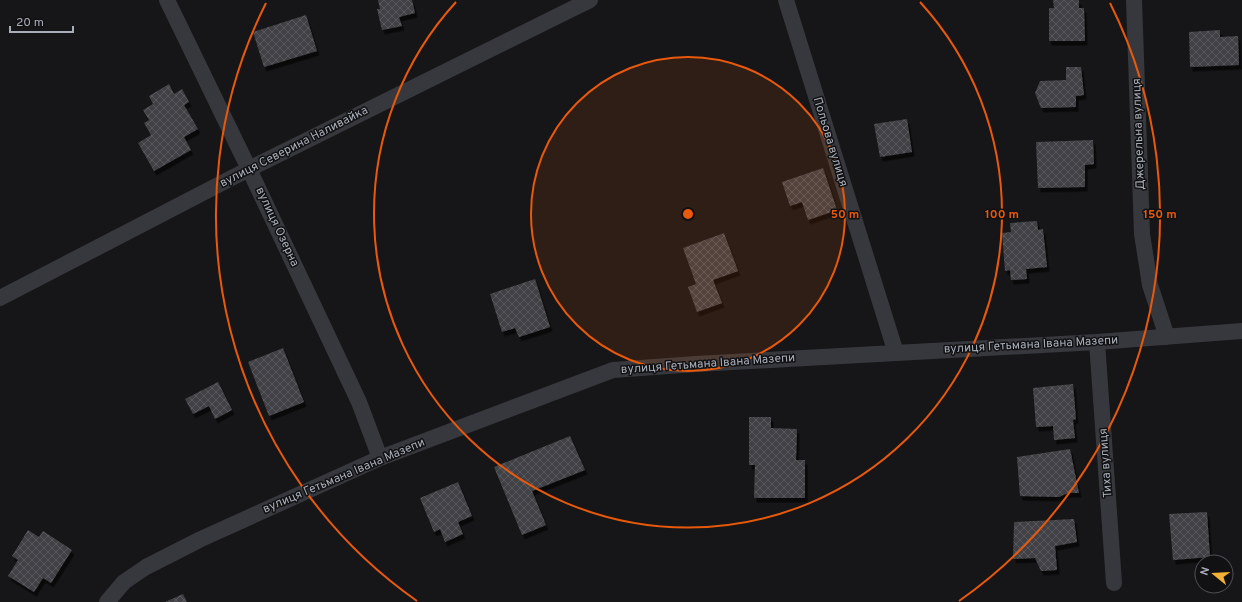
<svg xmlns="http://www.w3.org/2000/svg" width="1242" height="602" font-family="Overpass,sans-serif">
<defs>
<pattern id="building-cross-hatch" width="8" height="8" patternUnits="userSpaceOnUse"><rect width="8" height="8" fill="#404145"/><path d="M0 0l8 8M0 8l8-8" fill="none" stroke="#595a5e"/></pattern>
<filter id="shadow"><feDropShadow dx="2.5" dy="4.5" stdDeviation="0" flood-color="#0009"/></filter>
</defs>
<rect width="100%" height="100%" fill="#161618"/>
<!-- building -->
<path fill="url(#building-cross-hatch)" filter="url(#shadow)" d="M378,0H412L415,13L399,17L402,26L382,30L377,9H380Z
M1053,0H1079V8H1084L1085,41H1049V8H1054Z
M306,15L317,51L264,67L253,32Z
M1220,30V37L1238,36L1239,65L1190,67L1189,32Z
M1066,67H1081L1084,95L1076,96V107L1041,108L1035,93L1040,81L1066,80Z
M169,84L174,94L182,89L189,102L184,105L198,129L184,137L191,150L154,171L138,143L151,135L144,123L149,120L143,110L153,104L149,96Z
M907,119L912,152L880,157L874,124Z
M1093,140L1094,164L1085,165V187L1038,188L1036,142Z
M823,168L837,210L808,220L802,202L790,206L782,182Z
M1037,221L1038,230L1043,229L1047,267L1026,269L1027,279L1011,280L1010,270L1005,271L1002,233L1011,232L1010,223Z
M724,233L738,271L713,280L722,303L697,312L688,287L696,284L683,248Z
M535,279L550,327L519,337L515,328L502,332L490,294Z
M283,348L304,402L269,416L248,362Z
M218,382L232,410L215,419L209,406L193,414L185,399Z
M1073,384L1076,419L1073,420L1075,438L1054,440L1053,426L1036,427L1033,388Z
M749,417H771V428L797,429L796,460H805V498H754L755,465H749Z
M570,436L585,470L532,491L546,525L522,535L494,467Z
M1070,449L1079,493H1068L1059,497L1020,496L1017,457Z
M458,482L472,516L458,522L463,534L445,542L440,529L434,532L420,498Z
M1207,512L1210,557L1173,560L1169,514Z
M1074,519L1077,542L1055,546L1057,570L1041,571L1035,558L1013,559L1014,522Z
M28,530L39,537L43,531L72,550L51,583L43,578L34,592L8,576L18,560L12,556Z
M183,594L187,602H165Z"/>
<g fill="none" stroke-linecap="round" stroke-linejoin="round">
<!-- street -->
<path stroke="#37383d" stroke-width="16" d="M167,0L249,169L359,402L380,458
M786,0L896,353
M1134,0L1142,234L1150,285L1167,337
M0,298L249,169L590,0
M1097,342L1114,583
M107,602L124,582L146,567L201,539L380,458L613,370L696,364L1097,342L1242,331"/>
</g>
<!-- distance rings -->
<circle cx="688" cy="214" r="157" fill="#e8590c" fill-opacity=".12"/>
<g fill="none" stroke="#e8590c" stroke-width="2">
<circle cx="688" cy="214" r="157"/>
<path d="M920 2A314 314 0 1 1 456 2"/>
<path d="M417 601A472 472 0 0 1 266 3M1110 3A472 472 0 0 1 959 601"/>
</g>
<g text-anchor="middle" dominant-baseline="central" stroke-width="3" stroke-linejoin="round" paint-order="stroke">
<!-- street labels -->
<g font-size="12" fill="#a8adb8" stroke="#111113">
<text transform="translate(1139 134) rotate(-92)">Джерельна вулиця</text>
<text transform="translate(830 142) rotate(73)">Польова вулиця</text>
<text transform="translate(294 147) rotate(-27)">вулиця Северина Наливайка</text>
<text transform="translate(277 227) rotate(65)">вулиця Озерна</text>
<text transform="translate(1031 345) rotate(-3)">вулиця Гетьмана Івана Мазепи</text>
<text transform="translate(708 364) rotate(-4)">вулиця Гетьмана Івана Мазепи</text>
<text transform="translate(1106 463) rotate(-94)">Тиха вулиця</text>
<text transform="translate(344 476) rotate(-23)">вулиця Гетьмана Івана Мазепи</text>
</g>
</g>
<circle cx="688" cy="214" r="6" fill="#e8590c" stroke="#111113" stroke-width="2"/>
<g font-size="12" text-anchor="middle" font-weight="bold" fill="#e8590c" stroke="#111113" stroke-width="3" stroke-linejoin="round" paint-order="stroke">
<text x="845" y="218">50 m</text>
<text x="1002" y="218">100 m</text>
<text x="1160" y="218">150 m</text>
</g>
<!-- north arrow -->
<g transform="translate(1214 574) rotate(288)"><circle r="19" fill="#111113" stroke="#4d4f55"/>
<path d="M0-3L7 15L0 10L-7 15Z" fill="#f2b134"/>
<text y="-6" font-size="11" font-weight="bold" text-anchor="middle" fill="#a8adb8">N</text>
</g>
<!-- scale -->
<path d="M10 26v6h63v-6" fill="none" stroke="#a8adb8" stroke-width="2"/>
<text x="16" y="26" font-size="12" fill="#a8adb8" stroke="#111113" stroke-width="3" paint-order="stroke">20 m</text>
</svg>
